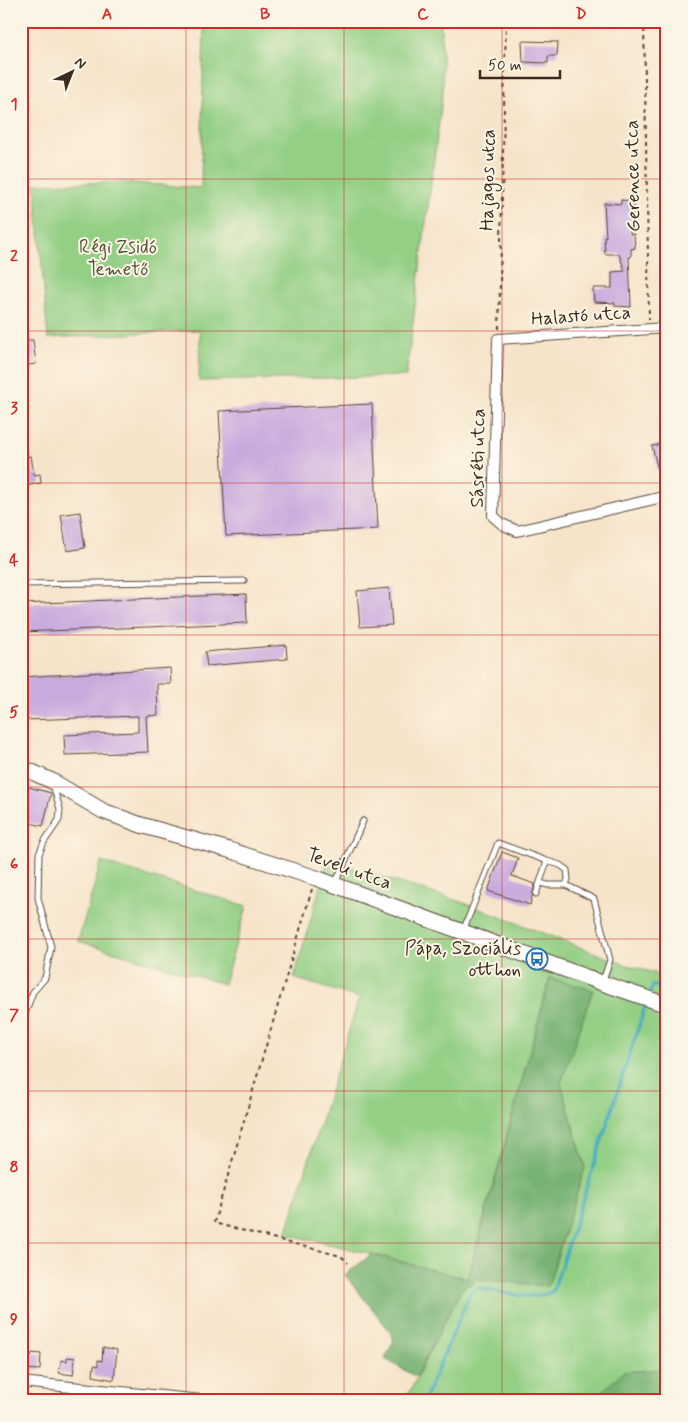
<svg xmlns="http://www.w3.org/2000/svg" width="688" height="1422" font-family="Mynerve,sans-serif">
<rect width="100%" height="100%" fill="#fcf5e5"/>
<filter id="ink" filterUnits="userSpaceOnUse"><feTurbulence type="fractalNoise" baseFrequency=".02" numOctaves="2"/><feDisplacementMap in="SourceGraphic" scale="10" xChannelSelector="R" yChannelSelector="G"/><feConvolveMatrix kernelMatrix="1 2 1 2 8 2 1 2 1" color-interpolation-filters="sRGB"/></filter>
<filter id="wash" filterUnits="userSpaceOnUse"><feTurbulence type="fractalNoise" baseFrequency=".0096" numOctaves="4" result="noise"/><feDisplacementMap in="SourceGraphic" scale="20" xChannelSelector="R" yChannelSelector="G"/><feGaussianBlur stdDeviation="1.12" result="paint"/><feColorMatrix in="noise" values="0 0 0 0 0 0 0 0 0 0 0 0 0 0 0 0 0 1.4 0 .05"/><feComposite in="paint" operator="in"/></filter>
<g filter="url(#wash)">
<rect width="100%" height="100%" fill="#f6e4ca"/>
<!-- green -->
<path fill="#93cf84" stroke="#677c51" d="M204,21H441L443,91L406,376L199,381L200,330L48,338L35,184L120,182L201,188Z
M328,860L464,903L624,964L667,977V1369L623,1372L592,1401H447L439,1395L437,1401H405L461,1290L477,1279L548,1286L585,1167L561,1083L592,990L550,978L467,1280L372,1254L286,1234L359,998L294,978Z
M101,862L247,906L224,984L78,941Z"/>
<!-- forest -->
<path fill="#76b272" stroke="#586e48" d="M550,978L593,990L561,1083L585,1167L548,1286L478,1279L461,1290L416,1377L385,1359L394,1340L389,1330L345,1275L372,1254L468,1279Z
M667,1369V1401H592L623,1372Z"/>
<g fill="none" stroke-linecap="round" stroke-linejoin="round">
<!-- stream -->
<path stroke="#42a9c2" stroke-width="3" d="M649,996L653,985L667,990
M424,1401L471,1292L479,1288C500,1292 535,1302 553,1291L646,1004"/>
</g>
<g id="blocks">
<!-- building -->
<path fill="#c9aade" d="M522,41L558,42L557,56H548V63L523,62Z
M621,200L634,201V215H631L630,234H634L635,248L631,249V257H629L631,307L615,306V303L594,302L593,288H612V272L625,271L619,254H605L604,236L606,237L604,203L621,204Z
M33,340L36,364L21,366V341Z
M372,404L378,529L226,536L219,411Z
M667,443V472L659,474L652,446Z
M31,456L34,475L40,474L41,483L25,486L21,458Z
M80,512L85,548L67,551L61,515Z
M389,588L392,625L360,627L357,591Z
M246,594L247,623L21,632V604Z
M286,645L287,659L207,666L205,652Z
M170,668L171,684H157L158,715L146,716L148,752L65,755L64,735L138,732V716L25,720L24,692L21,693V677Z
M21,785L51,793L43,826L21,821Z
M502,852L518,858L512,876L535,884L530,905L488,891Z
M103,1347L117,1350L114,1380L93,1376L94,1365L98,1366V1360L102,1361Z
M32,1353L41,1354L40,1370L24,1369V1356L31,1357Z
M67,1357L75,1358L73,1375L59,1373L61,1360L67,1361Z"/>
</g>
</g>
<g filter="url(#ink)">
<use href="#blocks" fill-opacity="0" stroke="#574638" stroke-width="1"/>
<g fill="none" stroke-linecap="round" stroke-linejoin="round">
<!-- service casing -->
<g stroke="#574638" stroke-width="7">
<path id="service" d="M21,584L244,581
M547,861L560,865L567,870L568,879L566,885
M540,883L548,885H566L594,899L610,960L603,980
M335,884L363,821
M463,931L498,843L547,861L536,894
M21,1024L33,992L45,978L51,947L38,898L39,854L44,842L59,820L60,809L53,785"/>
</g>
<!-- minor casing -->
<g stroke="#574638" stroke-width="12">
<path id="minor" d="M667,328L498,339L493,516L502,524L517,531L667,496
M21,1382L212,1401"/>
</g>
<!-- secondary casing -->
<g stroke="#574638" stroke-width="17">
<path id="secondary" d="M21,767L52,781L103,811L141,825L229,850L316,878L602,983L667,1005"/>
</g>
<!-- path -->
<path stroke="#574638" stroke-width="2" stroke-dasharray="4 4" stroke-linecap="butt" d="M644,21L649,319
M499,329L506,21
M312,889L214,1223L341,1256L348,1263"/>
<!-- service -->
<use href="#service" stroke="#fff" stroke-width="5"/>
<!-- minor -->
<use href="#minor" stroke="#fff" stroke-width="10"/>
<!-- secondary -->
<use href="#secondary" stroke="#fff" stroke-width="15"/>
</g>
</g>
<!-- grid -->
<path fill="none" stroke="#d62828" stroke-width="1" stroke-opacity="0.55" d="M186,21V1401M344,21V1401M502,21V1401M21,179H667M21,331H667M21,483H667M21,635H667M21,787H667M21,939H667M21,1091H667M21,1243H667"/>
<!-- icons -->
<defs>
<g id="bus-ring" transform="scale(1.125)"><circle r="9.5" fill="#fcf5e5" stroke="#1f6fb2" stroke-width="1.5"/><path d="M-5-6H5V4H4V6H2V4H-2V6H-4V4H-5ZM-3.5-4V0h7V-4ZM-3.5 1.2v1.5H-2V1.2ZM2 1.2v1.5H3.5V1.2Z" fill="#1f6fb2"/></g>
</defs>
<g fill-rule="evenodd">
<use href="#bus-ring" x="537" y="959"/>
</g>
<g text-anchor="middle" dominant-baseline="central" stroke-width="4" stroke-linejoin="round" paint-order="stroke">
<!-- street labels -->
<g font-size="19" fill="#3b2a1e" stroke="#fcf5e5">
<text transform="translate(633 176) rotate(-91)">Gerence utca</text>
<text transform="translate(488 180) rotate(-89)">Hajagos utca</text>
<text transform="translate(581 316) rotate(-4)">Halastó utca</text>
<text transform="translate(478 458) rotate(-89)">Sásréti utca</text>
<text transform="translate(349 869) rotate(20)">Teveli utca</text>
</g>
<!-- park labels -->
<g font-size="19" fill="#515338" stroke="#fcf5e5">
<text x="118" y="247">Régi Zsidó<tspan x="118" dy="22">Temető</tspan></text>
</g>
<!-- poi labels -->
<g font-size="19" fill="#3b2a1e" stroke="#fcf5e5" text-anchor="end">
<text x="521" y="948">Pápa, Szociális<tspan x="521" dy="22">otthon</tspan></text>
</g>
</g>
<!-- margin -->
<rect width="688" height="1422" fill="none" stroke="#fcf5e5" stroke-width="55"/>
<!-- north arrow -->
<g transform="translate(72 72) rotate(43)" stroke="#fcf5e5" stroke-width="4" paint-order="stroke">
<path d="M0-4L9 19L0 12L-9 19Z" fill="#3b2a1e"/>
<text y="-8" font-size="14" font-weight="bold" text-anchor="middle" fill="#3b2a1e">N</text>
</g>
<!-- scale -->
<path d="M480 70v8h80v-8" fill="none" stroke="#3b2a1e" stroke-width="2.5"/>
<text x="488" y="70" font-size="15" fill="#3b2a1e" stroke="#fcf5e5" stroke-width="4" paint-order="stroke">50 m</text>
<rect x="28" y="28" width="632" height="1366" fill="none" stroke="#d62828" stroke-width="2"/>
<g font-size="16" text-anchor="middle" font-weight="bold" fill="#d62828">
<text x="107" y="19">A</text>
<text x="265" y="19">B</text>
<text x="423" y="19">C</text>
<text x="581" y="19">D</text>
<text x="14" y="109">1</text>
<text x="14" y="261">2</text>
<text x="14" y="413">3</text>
<text x="14" y="565">4</text>
<text x="14" y="717">5</text>
<text x="14" y="869">6</text>
<text x="14" y="1020">7</text>
<text x="14" y="1172">8</text>
<text x="14" y="1324">9</text>
</g>
</svg>
